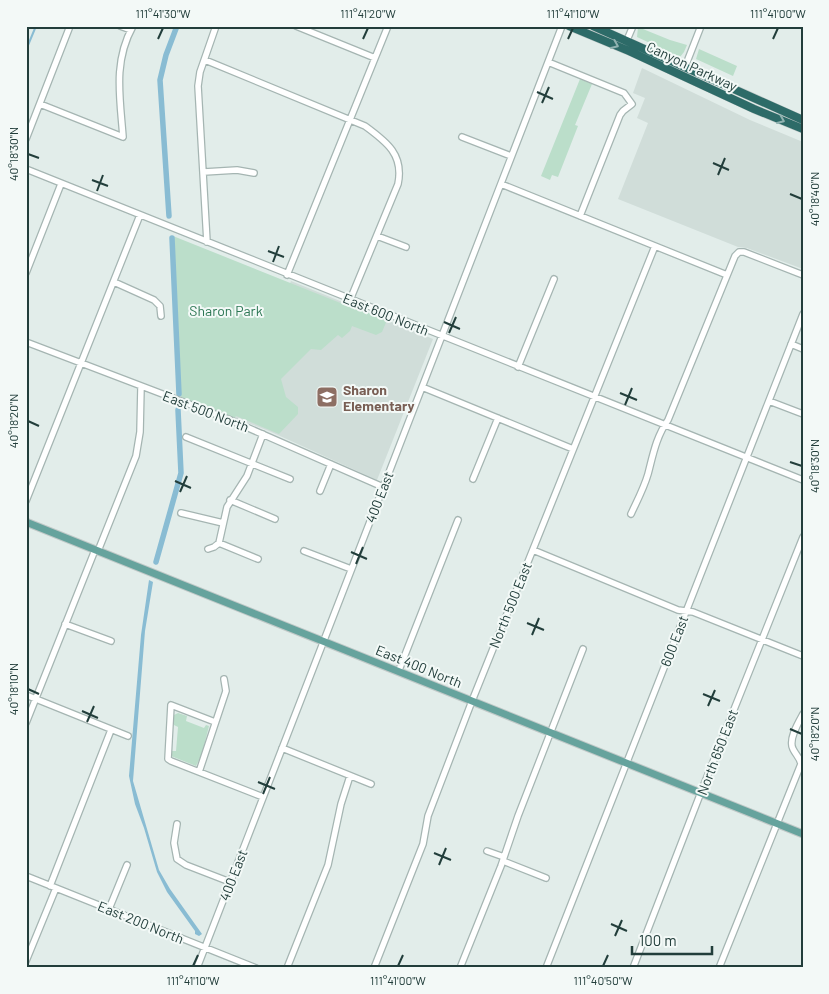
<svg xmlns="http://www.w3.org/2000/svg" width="829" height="994" font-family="Barlow,sans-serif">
<rect width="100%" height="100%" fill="#e2edea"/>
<!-- built -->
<path fill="#d0ddd9" d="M642,68L750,120L803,142V269L747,248L738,247L618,199L648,123L637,118L645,98L633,93Z
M291,281L433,339L377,480L269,431L235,418Z"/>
<!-- green -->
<path fill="#bbdeca" d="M638,27L670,40L687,45L684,52L680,57L637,37Z
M699,49L737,66L733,76L696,59Z
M580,79L592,84L575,125L578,126L558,177L552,175L550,180L541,176Z
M173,236L358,310L359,309L387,320L382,332L376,335L352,326L350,331L342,338L338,335L321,350L311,349L281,379L286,397L298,407V414L279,434L236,416L235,418L181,397Z
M178,713L187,716L186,721L204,728L206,725L209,726L202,754L196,766L171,756V751H176L178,727L174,725V715Z"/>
<!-- water -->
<path fill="#89bcd3" d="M149,580L153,582L145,631L133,781L159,870L170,889L202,934L199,936L195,934V931L167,892L157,872L144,828L135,804L129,776L141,635Z"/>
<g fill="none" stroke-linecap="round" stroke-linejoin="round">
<!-- stream -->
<path stroke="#89bcd3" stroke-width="2" d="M26,50L36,26"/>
<!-- canal -->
<path stroke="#89bcd3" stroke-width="5.5" d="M169,216L160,80L166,55L177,26
M172,238L179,394
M156,562L181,473L178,410"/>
<!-- minor casing -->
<g stroke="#a5b5b2" stroke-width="8">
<path id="minor" d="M120,26L131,30
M296,26L375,58
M627,40L633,26
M205,60L365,126C387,142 404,155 398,184L350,300
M548,62L624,93L632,104L623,111L620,115L580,216
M685,67L701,26
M40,104L123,137C120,97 113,62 133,26
M462,137L511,156
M26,139L70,26
M26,169L803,480
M204,172L237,170L254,173
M501,184L727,275
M377,236L406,247
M207,242L198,86L200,72L216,26
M26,273L61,184
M287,275L388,26
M114,282L154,300L160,306L161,316
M26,342L228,419L383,487
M791,344L803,349
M518,367L554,279
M422,387L573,449
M769,401L803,414
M186,437L290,479
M473,479L498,418
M320,491L331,464
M230,500L275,519
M26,501L140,215
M181,513L223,523
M631,514C637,501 644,488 648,474C653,455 656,437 668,420L735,256L739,252H744L803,275
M219,543L258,559
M208,549L214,547L219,543L227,507L247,476L263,434
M533,550L678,610L693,612L803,656
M98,551L136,456L140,432L141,387
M304,551L351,569
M65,624L111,641
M399,670L458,520
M26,695L128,736
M215,722L171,705L168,759L171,761L263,797
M26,723L95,550
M282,748L371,784
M199,772L226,691L224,679
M177,824L174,843L177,859L186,865L230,882
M487,851L504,857
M503,861L546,878
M26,876L256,968
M50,886L111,730
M109,909L127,865
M26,961L56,888
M197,968L562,26
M287,968L328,865L341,804L350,776
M374,968L423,844L428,816L472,701L655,246
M460,968L501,866L518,816L583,649
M546,968L803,314
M633,968L703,787L803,537
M719,968L801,764C800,758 796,755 793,749C788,740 798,723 803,714"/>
</g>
<!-- major casing -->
<g stroke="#c1c9c8" stroke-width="9">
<path id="major" d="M26,522L803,834"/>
</g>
<!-- highway casing -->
<g stroke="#c1c9c8" stroke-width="9">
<path id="highway" d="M569,26L629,51L754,109L803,129
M593,26L803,120"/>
</g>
<!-- minor -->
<use href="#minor" stroke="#fff" stroke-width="5.5"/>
<!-- major -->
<use href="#major" stroke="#66a39d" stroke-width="7"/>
<!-- highway -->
<use href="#highway" stroke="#2d6b68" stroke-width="8"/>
</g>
<!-- one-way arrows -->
<defs><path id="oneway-chevron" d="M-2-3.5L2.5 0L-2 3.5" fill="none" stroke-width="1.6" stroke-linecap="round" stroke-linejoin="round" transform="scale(1.25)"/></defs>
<g stroke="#90b2b0">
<use href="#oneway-chevron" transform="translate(615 45) rotate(23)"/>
<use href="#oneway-chevron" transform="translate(781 120) rotate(23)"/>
</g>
<!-- ticks -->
<path fill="none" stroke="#223e3b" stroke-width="2" d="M158,39L163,28M363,39L368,28M568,39L573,28M773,39L778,28M537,92L553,99M542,103L549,87M28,154L39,158M713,163L729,170M718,175L725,158M92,180L108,186M97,191L103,175M790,194L802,199M268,251L284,257M273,262L279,246M444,322L460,329M449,333L456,317M620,393L637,400M625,405L632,388M28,421L39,426M790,462L802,466M175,481L191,488M180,492L187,476M351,552L367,559M356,564L363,547M527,623L544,630M532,635L539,618M28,689L39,694M703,694L720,701M708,706L715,690M82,711L98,718M87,722L94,706M790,729L802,734M258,782L275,789M263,794L270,777M434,853L451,860M439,865L446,848M611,924L627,931M615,936L622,920M193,966L198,955M398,966L403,955M603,966L608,955"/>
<!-- icons -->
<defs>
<g id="school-square" transform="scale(1.125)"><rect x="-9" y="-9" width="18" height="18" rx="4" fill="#8d6e63" stroke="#f3f9f7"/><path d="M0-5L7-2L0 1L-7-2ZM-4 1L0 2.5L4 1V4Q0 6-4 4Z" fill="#fff"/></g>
</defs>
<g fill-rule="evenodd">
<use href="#school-square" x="327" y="397"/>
</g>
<g text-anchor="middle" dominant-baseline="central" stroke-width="4" stroke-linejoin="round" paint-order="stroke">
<!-- street labels -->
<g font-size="14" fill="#223e3b" stroke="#f3f9f7">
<text transform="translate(692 66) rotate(25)">Canyon Parkway</text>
<text transform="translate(386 314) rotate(22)">East 600 North</text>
<text transform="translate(206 411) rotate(21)">East 500 North</text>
<text transform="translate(379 497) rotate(-69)">400 East</text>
<text transform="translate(510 605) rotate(-68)">North 500 East</text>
<text transform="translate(674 641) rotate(-69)">600 East</text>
<text transform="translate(419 666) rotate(22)">East 400 North</text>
<text transform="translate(717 752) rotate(-69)">North 650 East</text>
<text transform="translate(233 875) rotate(-69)">400 East</text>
<text transform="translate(141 922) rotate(22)">East 200 North</text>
</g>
<!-- park labels -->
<g font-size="14" fill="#2b7653" stroke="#f3f9f7">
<text x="226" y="310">Sharon Park</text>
</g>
<!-- education labels -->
<g font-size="14" font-weight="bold" fill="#785e54" stroke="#f3f9f7" text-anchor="start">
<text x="343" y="389">Sharon<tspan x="343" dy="16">Elementary</tspan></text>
</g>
</g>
<!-- border -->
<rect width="829" height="994" fill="none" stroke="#f3f9f7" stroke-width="55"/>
<!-- scale -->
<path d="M632 946v8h80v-8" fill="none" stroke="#223e3b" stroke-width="2.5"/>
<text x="639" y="946" font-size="15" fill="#223e3b" stroke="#f3f9f7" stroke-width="4" paint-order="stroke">100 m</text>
<rect x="28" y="28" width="774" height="938" fill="none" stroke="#223e3b" stroke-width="2"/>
<g font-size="12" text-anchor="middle" fill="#223e3b">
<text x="163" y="18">111°41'30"W</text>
<text x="368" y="18">111°41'20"W</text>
<text x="573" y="18">111°41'10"W</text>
<text x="778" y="18">111°41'00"W</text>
<text transform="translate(14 154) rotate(-90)" y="4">40°18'30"N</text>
<text transform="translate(815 199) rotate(-90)" y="4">40°18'40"N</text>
<text transform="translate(14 421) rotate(-90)" y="4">40°18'20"N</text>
<text transform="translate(815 466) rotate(-90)" y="4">40°18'30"N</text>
<text transform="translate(14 689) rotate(-90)" y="4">40°18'10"N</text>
<text transform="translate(815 734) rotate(-90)" y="4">40°18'20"N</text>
<text x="193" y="985">111°41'10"W</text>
<text x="398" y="985">111°41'00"W</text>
<text x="603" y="985">111°40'50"W</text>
</g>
</svg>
